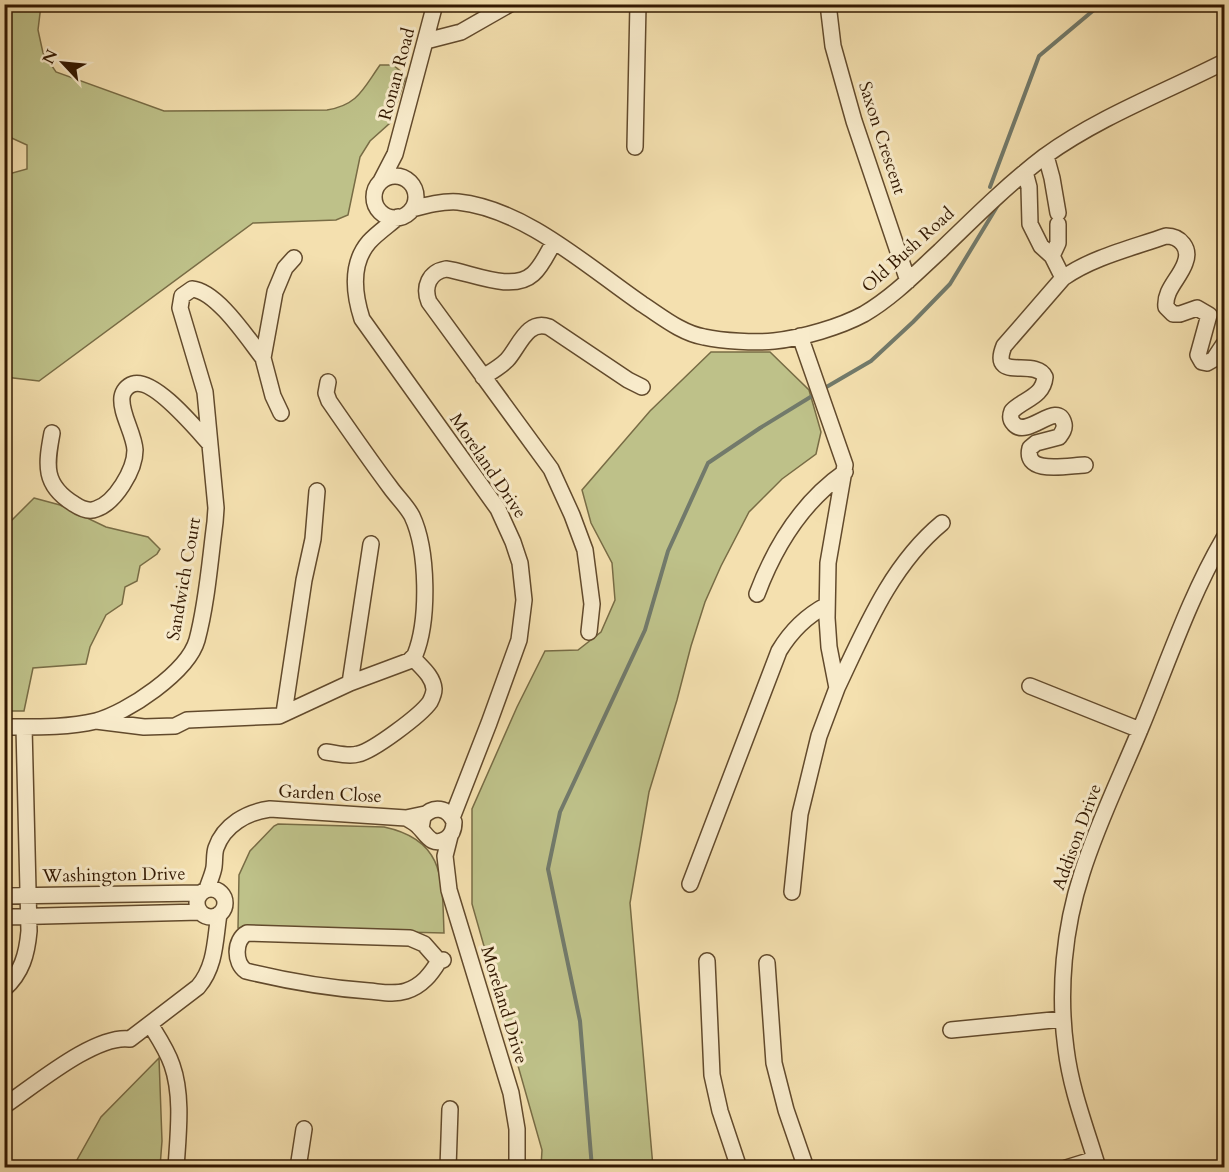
<svg xmlns="http://www.w3.org/2000/svg" width="1229" height="1172" font-family="Cardo,serif">
<rect width="100%" height="100%" fill="#f4e0af"/>
<filter id="stains"><feTurbulence type="fractalNoise" baseFrequency=".00333" numOctaves="4"/><feColorMatrix values="0 0 0 0 .2 0 0 0 0 .09 0 0 0 0 .02 0 0 0 .5 -.17"/></filter>
<radialGradient id="worn" r=".72"><stop offset=".6" stop-color="#630" stop-opacity="0"/><stop offset="1" stop-color="#630" stop-opacity=".3"/></radialGradient>
<!-- green -->
<path fill="#bec189" stroke="#786c45" stroke-width="1.5" d="M5,4L41,5L38,30L43,53L56,72L164,111L327,110C358,105 363,89 380,65H393L404,74L405,79L390,123L370,141L360,157L348,215L336,220L253,223L39,381L5,377V175L27,169V145L5,135Z
M711,352H770L809,390L821,432L816,454L782,479L749,512L721,566L705,602L691,646L677,700L649,792L630,903L653,1167H541L542,1150L472,904V809L517,707L545,651L578,650L601,632L615,600L612,563L591,523L582,490L650,411Z
M34,498L60,505L106,527L148,537L160,549L157,554L140,566L137,581L125,587L122,604L106,615L90,647L86,664L33,668L24,711H5V527Z
M278,824L384,827C446,840 442,881 444,933L238,928L239,875L250,851L274,826Z
M159,1058L162,1141L160,1167H73L101,1117Z"/>
<g fill="none" stroke-linecap="round" stroke-linejoin="round">
<!-- stream -->
<path stroke="#727a6b" stroke-width="4" d="M990,187L1039,56L1101,4
M823,389L871,361L913,322L950,284L998,205
M592,1168L580,1021L548,869L560,812L645,630L668,551L708,463L760,428L817,393"/>
<!-- minor casing -->
<g stroke="#624a2c" stroke-width="18">
<path id="minor" d="M828,4L833,46L854,121L908,281
M426,41L461,32L510,4
M635,147L638,4
M1046,156L1052,178L1058,213
M1025,172L1029,187L1030,224L1041,246L1052,256L1063,278C1093,257 1132,248 1166,236C1180,236 1191,248 1185,263C1180,278 1164,290 1166,307L1173,314H1180L1197,308L1209,315L1198,355L1202,362L1207,363L1214,359L1224,344
M374 197a21 21 0 1 1 42 0a21 21 0 1 1-42 0Z
M381,181L395,154L435,4
M412,209C427,205 442,201 458,202C525,209 588,267 642,304C661,316 681,333 704,337C722,341 756,343 774,341C802,338 840,327 864,314C893,297 916,273 940,251C974,218 1007,185 1045,156C1099,117 1165,92 1224,62
M398,217C389,225 377,233 369,242C350,264 354,294 362,319L498,509L513,542L520,563L524,600L519,640L489,723L452,818
M554,242C548,252 542,266 533,274C512,293 470,272 446,269C429,272 423,287 429,302L551,469L572,515L585,550L592,604L589,632
M1052,256L1058,243V224
M1063,278L1004,346C989,383 1036,357 1045,377C1043,397 1024,399 1012,411C1010,416 1010,420 1014,424C1028,439 1058,399 1064,424C1065,429 1062,433 1059,437L1036,443L1030,448C1023,476 1070,465 1085,465
M483,377C491,372 500,367 507,360C519,347 527,319 549,327L628,380L642,387
M281,413L273,396L263,358L275,292L285,268L294,258
M52,433C46,465 43,485 74,504C80,508 89,512 96,509C115,503 135,470 135,450C134,433 120,413 122,397C123,391 127,386 133,384C154,377 197,430 210,444
M757,594C775,546 802,502 845,472
M350,683L371,544
M1030,686L1140,730
M837,688C865,629 891,565 942,523
M284,713L304,580L313,539L317,491
M96,721L144,727L175,726L187,720L279,716L350,683L409,661L415,655C429,620 428,550 412,516C406,505 397,497 390,487C369,459 349,430 329,401L326,393L328,382
M4,727C34,727 67,728 96,721C127,713 188,672 197,640C207,603 210,560 215,522L216,508L205,392L180,308L182,296L192,289C217,291 248,339 263,358
M326,752C336,753 348,757 358,754C373,751 421,715 430,702C432,698 434,693 434,689C433,676 421,667 413,658
M406,818C410,820 415,823 418,826C426,833 431,848 446,839C452,835 454,829 454,822C448,807 433,805 423,817L421,828
M450,836L445,856L449,890L511,1093L517,1129V1168
M690,884L779,651C791,631 806,616 827,605
M207,889C209,882 213,874 214,867C215,860 214,854 216,848C224,825 247,812 270,809L406,818L425,814
M197 903a14 14 0 1 1 28 0a14 14 0 1 1-28 0Z
M792,892L800,814L819,736L837,688L829,647L827,618L828,563L845,465L800,336
M4,896L200,893
M4,917L200,912
M439,961L424,944L410,938L247,933C234,940 234,963 246,971C287,981 327,988 369,991C381,992 394,995 406,991C422,986 431,974 439,961L443,960
M707,961L712,1075L720,1111L739,1168
M767,963L774,1063L786,1110L806,1168
M4,989C22,973 27,954 29,931L24,727
M150,1024C158,1037 167,1050 172,1065C183,1096 178,1135 176,1168
M951,1030L1063,1019
M4,1106C34,1086 95,1034 130,1039L198,987C216,966 215,939 219,914
M298,1168L304,1129
M448,1168L450,1109
M1066,1168L1095,1159
M1098,1168C1086,1128 1071,1090 1066,1049C1058,991 1064,928 1082,873C1098,822 1122,774 1142,725C1168,662 1190,596 1224,538"/>
</g>
<!-- minor -->
<use href="#minor" stroke="#f8ebcb" stroke-width="15"/>
</g>
<g text-anchor="middle" dominant-baseline="central" stroke-width="6" stroke-linejoin="round" paint-order="stroke">
<!-- street labels -->
<g font-size="18" fill="#321801" stroke="#f8ebcb">
<text transform="translate(397 74) rotate(-75)">Ronan Road</text>
<text transform="translate(882 138) rotate(72)">Saxon Crescent</text>
<text transform="translate(908 250) rotate(-42)">Old Bush Road</text>
<text transform="translate(488 466) rotate(56)">Moreland Drive</text>
<text transform="translate(184 579) rotate(-80)">Sandwich Court</text>
<text transform="translate(330 794) rotate(3)">Garden Close</text>
<text transform="translate(1077 837) rotate(-70)">Addison Drive</text>
<text transform="translate(114 875) rotate(-1)">Washington Drive</text>
<text transform="translate(504 1005) rotate(73)">Moreland Drive</text>
</g>
</g>
<!-- margin -->
<rect width="1229" height="1172" fill="none" stroke="#f4e0af" stroke-width="24"/>
<rect x="6" y="6" width="1217" height="1160" fill="none" stroke="#321801" stroke-width="3"/>
<rect x="12" y="12" width="1205" height="1148" fill="none" stroke="#321801" stroke-width="1.5"/>
<!-- north arrow -->
<g transform="translate(63 63) rotate(296)" stroke="#f8ebcb" stroke-width="4.5" paint-order="stroke">
<path d="M0-4.5L10 22L0 15L-10 22Z" fill="#321801"/>
<text y="-9" font-size="16" font-weight="bold" text-anchor="middle" fill="#321801">N</text>
</g>
<rect width="100%" height="100%" filter="url(#stains)"/>
<rect width="100%" height="100%" fill="url(#worn)"/>
</svg>
